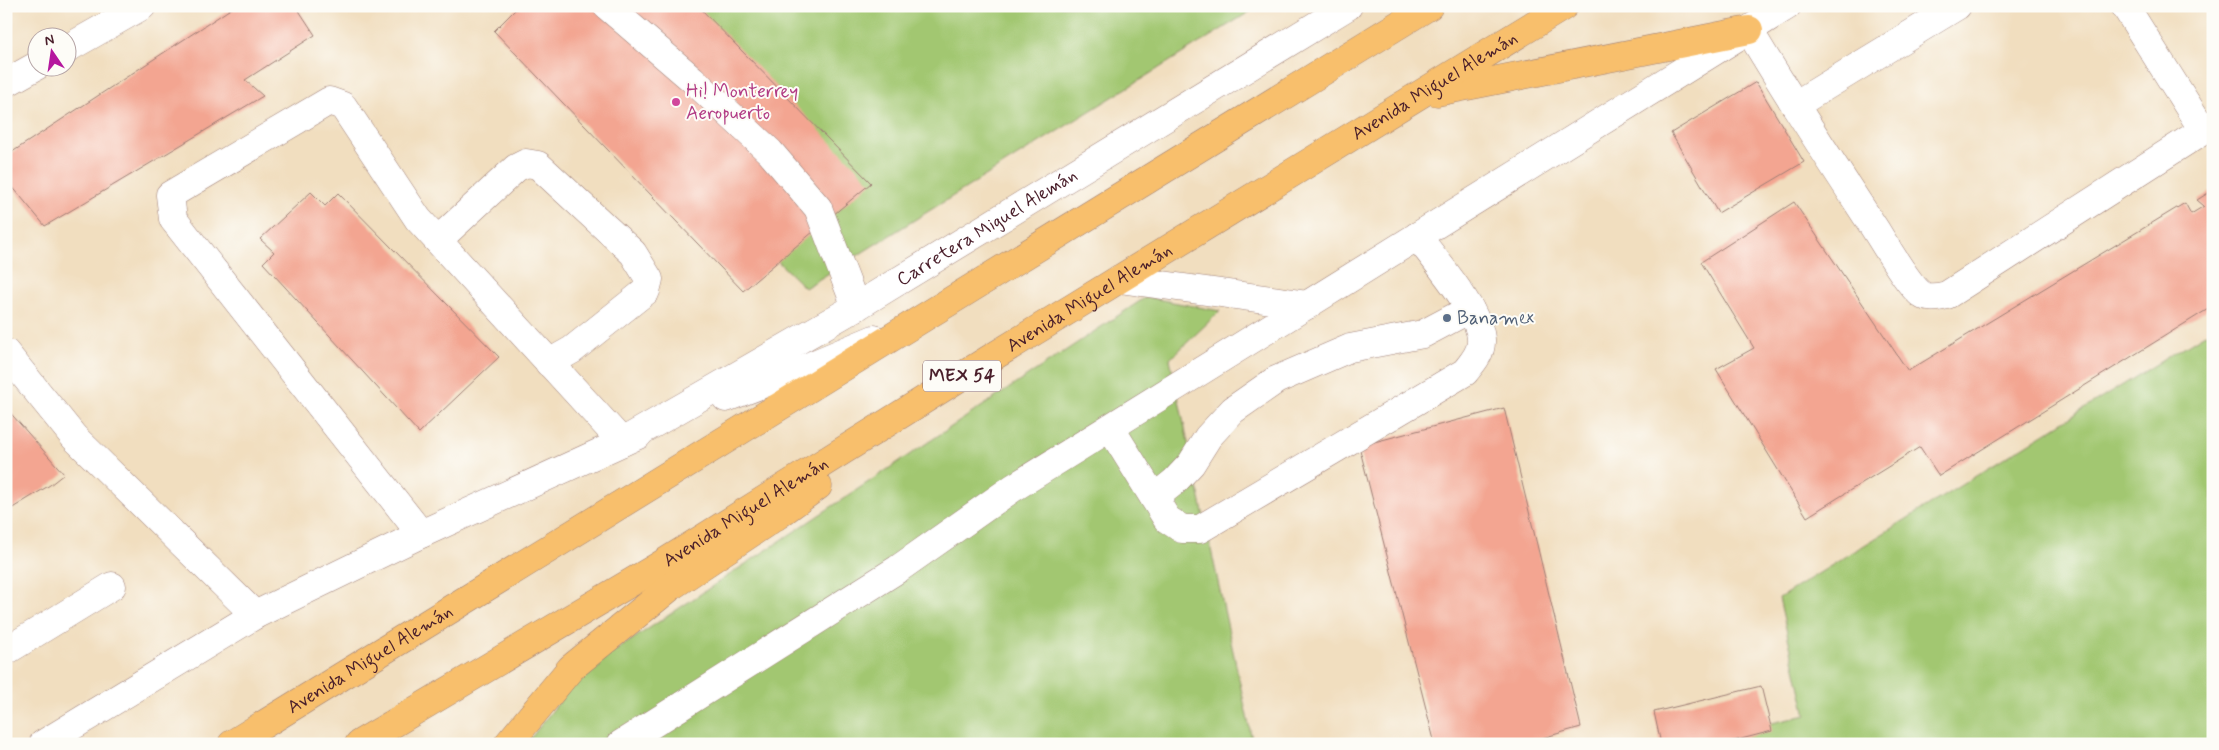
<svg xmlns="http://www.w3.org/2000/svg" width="2219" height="750" font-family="Mynerve,sans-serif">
<rect width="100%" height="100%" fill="#fdfcf7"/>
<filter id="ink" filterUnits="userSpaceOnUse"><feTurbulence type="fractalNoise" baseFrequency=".02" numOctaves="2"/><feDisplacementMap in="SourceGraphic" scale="10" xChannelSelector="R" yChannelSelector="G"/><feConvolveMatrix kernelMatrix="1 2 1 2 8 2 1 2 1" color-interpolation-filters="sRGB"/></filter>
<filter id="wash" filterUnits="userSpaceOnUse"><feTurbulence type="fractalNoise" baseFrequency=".0096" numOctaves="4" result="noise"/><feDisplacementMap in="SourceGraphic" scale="20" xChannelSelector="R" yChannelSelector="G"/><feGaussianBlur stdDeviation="1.12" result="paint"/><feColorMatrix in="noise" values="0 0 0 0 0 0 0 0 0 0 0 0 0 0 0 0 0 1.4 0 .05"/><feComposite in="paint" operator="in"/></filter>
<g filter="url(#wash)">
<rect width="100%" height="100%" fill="#f1debf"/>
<!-- green -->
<path fill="#a2c771" stroke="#76734e" d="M517,6H1259L805,288Z
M1146,297L1220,311L1170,359L1253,744H526L582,673Z
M2213,329V744H1683L1806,715L1779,598Z"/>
<g id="blocks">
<!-- building -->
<path fill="#f3a591" d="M235,6H296L315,35L245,80L263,96L45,226L6,179V156Z
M519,6H698L871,183L743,291L494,31Z
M1756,82L1804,162L1718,213L1671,133Z
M2213,190V306L1939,476L1920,447L1807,517L1716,369L1754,348L1701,262L1794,202L1908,371L2185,203L2191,214L2204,206L2197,200Z
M311,192L325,206L338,193L499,357L419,433L263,263L274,252L260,239Z
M6,408L64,474L50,485L6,512Z
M1504,408L1581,727L1521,744H1435L1359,446Z
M1761,686L1772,731L1722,744H1661L1654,712Z"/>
</g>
</g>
<g filter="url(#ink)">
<use href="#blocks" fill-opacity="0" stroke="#9e7e75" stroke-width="1"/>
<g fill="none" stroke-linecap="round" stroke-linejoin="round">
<!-- minor casing -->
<g stroke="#9e7e75" stroke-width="29">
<g id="minor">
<path d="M607,6L692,79L770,152L818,208L856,307"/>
<path d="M2125,6L2203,130"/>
<path d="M1749,30C1789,98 1832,163 1875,229C1884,243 1911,290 1924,296C1932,299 1939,297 1947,295L2213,124"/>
<path d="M68,48L142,6"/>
<path d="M6,83L38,65"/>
<path d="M1795,105L1957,6"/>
<path d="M438,240L516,168L526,163L538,165L633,253L649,279L646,291L572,350L549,363"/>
<path d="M1119,279L1308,305"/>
<path d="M6,353L74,437L255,615"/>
<path d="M726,398L812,365L874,339"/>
<path d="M1111,429L1167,519L1182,529H1200L1465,372C1472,363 1481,354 1481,342C1483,315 1434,259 1417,236"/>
<path d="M1154,498L1174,482L1191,464L1208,437L1233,410L1276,380L1350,348L1423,334L1470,309"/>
<path id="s1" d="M421,534L173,219L170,195L329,101L343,106L418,219L622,442L856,307L1348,6"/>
<path d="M6,651L112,586"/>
<path d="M43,744L255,615L421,534L638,435"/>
<path d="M621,744L898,569L1013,488L1787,6"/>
</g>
</g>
<!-- highway casing -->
<g stroke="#9e7e75" stroke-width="29">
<g id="highway">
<path d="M1437,92L1749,30"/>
<path id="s2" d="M232,744L1429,6"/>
<path id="s3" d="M359,744L657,567L986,361L1564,6"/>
<path d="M508,744L571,668L673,585L778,515L818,486"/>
</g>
</g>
<!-- minor -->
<use href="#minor" stroke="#fff" stroke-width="28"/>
<!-- highway -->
<use href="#highway" stroke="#f8bf6c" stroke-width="28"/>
</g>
</g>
<!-- markers -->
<circle fill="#d1479c" stroke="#fdfcf7" stroke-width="2" cx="676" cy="102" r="5"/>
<circle fill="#5c6f8a" stroke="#fdfcf7" stroke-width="2" cx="1447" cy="318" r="5"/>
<g text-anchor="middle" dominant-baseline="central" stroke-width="4" stroke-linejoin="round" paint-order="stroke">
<!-- shield labels -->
<rect fill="#fdfcf7" stroke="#806168" stroke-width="1" x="923" y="360.5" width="78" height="31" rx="4"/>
<g font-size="18" font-weight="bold" fill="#4a1f2b">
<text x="962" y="376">MEX 54</text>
</g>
<!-- street labels -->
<g font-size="19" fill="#4a1f2b" stroke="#fdfcf7">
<text stroke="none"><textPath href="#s3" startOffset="1261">Avenida Miguel Alemán</textPath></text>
<text stroke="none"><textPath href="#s1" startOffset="1486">Carretera Miguel Alemán</textPath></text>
<text stroke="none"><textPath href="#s3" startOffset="856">Avenida Miguel Alemán</textPath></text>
<text stroke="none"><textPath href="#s3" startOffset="451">Avenida Miguel Alemán</textPath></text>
<text stroke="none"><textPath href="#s2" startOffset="162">Avenida Miguel Alemán</textPath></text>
</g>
<!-- hotel labels -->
<g font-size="19" fill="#b23c85" stroke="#fdfcf7" text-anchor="start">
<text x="686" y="91">Hi! Monterrey<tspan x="686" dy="22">Aeropuerto</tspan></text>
</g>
<!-- service labels -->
<g font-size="19" fill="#4e5e75" stroke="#fdfcf7" text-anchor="start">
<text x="1457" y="318">Banamex</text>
</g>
</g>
<!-- margin -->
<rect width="2219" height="750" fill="none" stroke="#fdfcf7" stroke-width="25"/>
<!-- north arrow -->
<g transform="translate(52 52) rotate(347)"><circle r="24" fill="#fdfcf7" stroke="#b5a4a5"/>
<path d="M0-4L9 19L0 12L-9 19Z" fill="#b5179e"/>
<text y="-8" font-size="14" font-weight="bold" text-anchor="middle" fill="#4a1f2b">N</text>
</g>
</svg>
